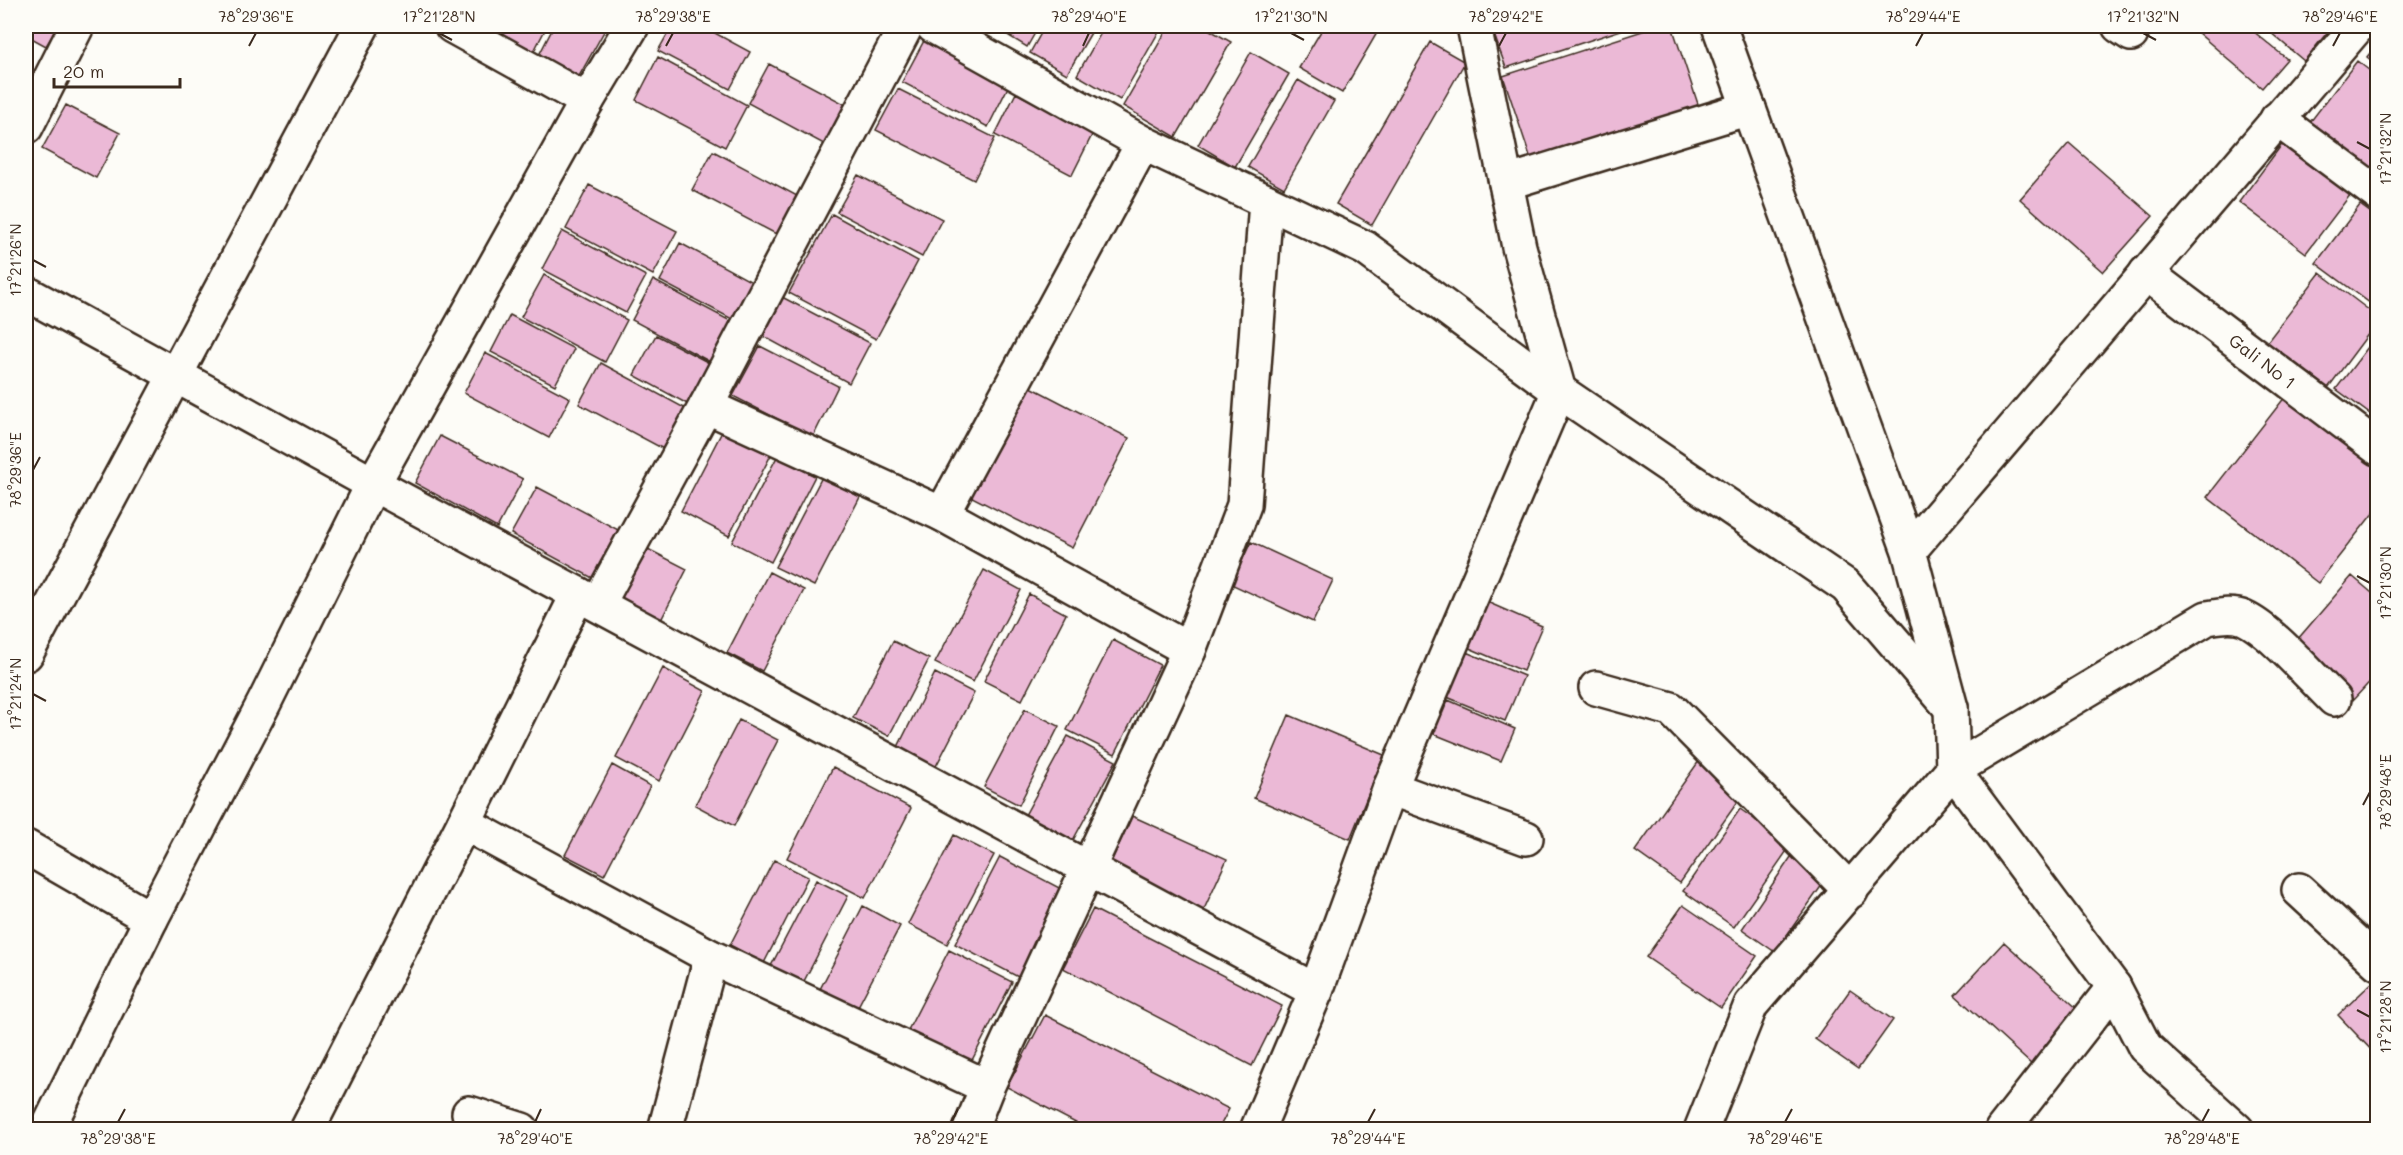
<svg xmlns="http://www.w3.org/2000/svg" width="2403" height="1155" font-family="Mali,sans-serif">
<rect width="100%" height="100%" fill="#fdfcf7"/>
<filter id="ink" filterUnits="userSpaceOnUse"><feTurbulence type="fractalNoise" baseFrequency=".0167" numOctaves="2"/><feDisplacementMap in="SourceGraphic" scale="12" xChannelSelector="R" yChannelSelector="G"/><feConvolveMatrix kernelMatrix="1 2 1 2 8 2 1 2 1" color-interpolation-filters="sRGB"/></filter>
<g filter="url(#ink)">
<!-- building -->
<path fill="#ebb9d6" stroke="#3b2a1e" stroke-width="1.5" d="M26,26H58L46,46L26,35Z
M501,26H547L534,51L497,32Z
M554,26H607L578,78L538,57Z
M672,26H702L750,52L730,89L658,51Z
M993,26H1039L1027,47Z
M1045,26H1095L1067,74L1030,53Z
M1105,26H1162L1120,100L1077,75Z
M1169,26H1203L1231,42L1176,137L1123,106Z
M1324,26H1381L1342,93L1299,68Z
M1491,26H1633L1506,68Z
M1658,26H1672L1700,110L1533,165L1503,76Z
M2190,26H2247L2287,59L2262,88Z
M2263,26H2326L2330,29L2304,61Z
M926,37L1011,81L988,127L902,82Z
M1430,42L1465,62L1372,225L1336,204Z
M2378,43V66L2367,57Z
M1251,52L1289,74L1235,167L1198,145Z
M658,57L747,105L725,147L636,100Z
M2357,61L2378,77V171L2373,176L2307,126Z
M769,64L854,109L833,149L748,103Z
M1298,80L1334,101L1284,188L1248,167Z
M898,89L995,138L974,180L876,130Z
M1016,93L1093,133L1072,175L995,135Z
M66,105L120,133L96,178L42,149Z
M2286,139L2354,190L2306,253L2239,202Z
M2069,143L2153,216L2103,272L2020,199Z
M713,151L799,197L778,235L692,190Z
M858,175L942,219L922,257L837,212Z
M589,185L677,231L653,275L566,229Z
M2360,205L2378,218V309L2316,263Z
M832,214L918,261L876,339L789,293Z
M562,231L646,276L626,313L542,269Z
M680,243L752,282L732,319L660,281Z
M2320,273L2378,317V321L2328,388L2267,342Z
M544,275L627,320L605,362L521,317Z
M653,280L738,325L716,365L632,320Z
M782,297L870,343L849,383L761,335Z
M510,315L574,349L555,385L491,352Z
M2378,334V420L2336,389Z
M656,335L713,365L691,406L634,375Z
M760,346L838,386L813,437L733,396Z
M485,353L570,398L549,438L464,393Z
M601,363L690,411L669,452L579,404Z
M1027,385L1129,438L1072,548L970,496Z
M2285,397L2378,469V507L2318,583L2207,497Z
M725,426L773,451L729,536L681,511Z
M440,436L523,479L497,528L415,483Z
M777,457L815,476L771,562L732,542Z
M822,477L860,497L814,586L775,567Z
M537,487L624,533L598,581L511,534Z
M1251,542L1333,580L1313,622L1231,584Z
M646,548L687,569L661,620L619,598Z
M984,570L1021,590L973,682L935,663Z
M769,572L804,590L762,671L727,653Z
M2352,576L2378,598V673L2353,700L2291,647Z
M1029,594L1066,614L1022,700L984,681Z
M1487,602L1542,626L1523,671L1467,647Z
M1113,640L1160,665L1115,754L1067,730Z
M893,641L929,659L889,736L853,718Z
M1466,652L1524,676L1505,721L1447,697Z
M663,668L705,691L659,781L616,758Z
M935,673L974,693L934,770L896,751Z
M1448,700L1515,729L1501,761L1434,734Z
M1025,709L1059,726L1019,805L984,787Z
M1289,715L1384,755L1350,839L1254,798Z
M739,720L778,740L734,826L695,805Z
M1068,736L1116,761L1072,842L1024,817Z
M1699,761L1744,793L1680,883L1635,851Z
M612,765L650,786L604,875L565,855Z
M833,767L911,808L865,898L787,858Z
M1740,809L1791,845L1734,927L1683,891Z
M1132,816L1227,859L1200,918L1105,875Z
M954,835L994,855L947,944L908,924Z
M1793,854L1827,878L1775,952L1742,929Z
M1000,857L1067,892L1022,979L955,944Z
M774,860L808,877L764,963L730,945Z
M816,880L848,896L803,983L771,966Z
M1683,905L1757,956L1721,1008L1646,957Z
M863,906L900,926L854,1014L817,995Z
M1093,909L1282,1006L1252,1066L1063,968Z
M2004,942L2081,1012L2032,1065L1955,995Z
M949,950L1012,982L969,1066L906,1034Z
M2378,977V1057L2338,1015Z
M1850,990L1893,1020L1858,1069L1815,1039Z
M1045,1015L1229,1109L1218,1130H1089L1007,1087Z"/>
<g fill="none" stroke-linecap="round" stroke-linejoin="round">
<!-- street casing -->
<g stroke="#3b2a1e" stroke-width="38">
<g id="street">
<path d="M452,26L587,101"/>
<path d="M933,26L1143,143L1365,248L1559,391L1846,586L1951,708"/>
<path d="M2119,26L2131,34"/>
<path d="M2277,119L2378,194"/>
<path d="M26,127L77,26"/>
<path d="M1506,183L1749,108"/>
<path id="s1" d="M2146,273L2378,448"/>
<path d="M26,293L373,484L1316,991"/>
<path d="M706,406L942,514L1189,650"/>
<path d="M942,514L1143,143"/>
<path d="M598,604L706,406L906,26"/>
<path d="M26,654L362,26"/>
<path d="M1596,688L1671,709L1851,891"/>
<path d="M1953,770L2207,618C2219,616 2232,613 2244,618C2271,630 2312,678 2334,699"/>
<path d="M1390,788L1526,838"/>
<path d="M464,823L711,957L987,1087"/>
<path d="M26,847L151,919L264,703L373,484L587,101L632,26"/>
<path d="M2299,890L2378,963"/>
<path d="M469,1113L522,1130"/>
<path d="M47,1130L151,919"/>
<path d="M307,1130L464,823L578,594"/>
<path d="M665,1130L711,957"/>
<path d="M970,1130L987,1087L1189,650L1244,505L1266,201"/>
<path d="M1257,1130L1316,991L1390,788L1559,391L1519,247L1474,26"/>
<path d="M2002,1130L2114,987"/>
</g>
</g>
<!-- secondary casing -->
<g stroke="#3b2a1e" stroke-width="38">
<path id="secondary" d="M1909,551L2358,26
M1953,770L2114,987L2145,1047L2237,1130
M1701,1130L1751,1005L1953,770L1951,708L1909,551L1719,26"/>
</g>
<!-- street -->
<use href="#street" stroke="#fdfcf7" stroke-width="33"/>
<!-- secondary -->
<use href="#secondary" stroke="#fdfcf7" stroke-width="33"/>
</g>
</g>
<!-- ticks -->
<path fill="none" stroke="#3b2a1e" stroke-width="2" d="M439,33L452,40M1291,33L1304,40M2143,33L2156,40M249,46L256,33M666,46L673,33M1083,46L1089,33M1499,46L1506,33M1916,46L1923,33M2333,46L2340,33M2357,142L2370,149M33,260L46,267M33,470L40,457M2357,576L2370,583M33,694L46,701M2363,805L2370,792M2357,1010L2370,1017M118,1122L125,1109M535,1122L541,1109M951,1122L958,1109M1368,1122L1375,1109M1785,1122L1792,1109M2202,1122L2209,1109"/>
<g text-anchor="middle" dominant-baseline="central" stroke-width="5" stroke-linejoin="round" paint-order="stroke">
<!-- street labels -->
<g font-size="18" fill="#3b2a1e" stroke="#fdfcf7">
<text stroke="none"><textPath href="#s1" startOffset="146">Gali No 1</textPath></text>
</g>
</g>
<!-- margin -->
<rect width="2403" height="1155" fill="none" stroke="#fdfcf7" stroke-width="66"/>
<!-- scale -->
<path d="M54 78v9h126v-9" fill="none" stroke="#3b2a1e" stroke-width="3"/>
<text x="63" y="78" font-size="18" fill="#3b2a1e" stroke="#fdfcf7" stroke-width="4.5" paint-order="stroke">20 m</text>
<rect x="33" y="33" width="2337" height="1089" fill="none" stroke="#3b2a1e" stroke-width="2"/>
<g font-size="15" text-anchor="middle" fill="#3b2a1e">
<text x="256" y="22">78°29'36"E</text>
<text x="439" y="22">17°21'28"N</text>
<text x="673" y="22">78°29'38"E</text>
<text x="1089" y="22">78°29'40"E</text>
<text x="1291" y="22">17°21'30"N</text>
<text x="1506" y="22">78°29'42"E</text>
<text x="1923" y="22">78°29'44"E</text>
<text x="2143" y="22">17°21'32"N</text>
<text x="2340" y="22">78°29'46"E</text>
<text transform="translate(2386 149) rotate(-90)" y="5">17°21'32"N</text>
<text transform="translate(16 260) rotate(-90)" y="5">17°21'26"N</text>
<text transform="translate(16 470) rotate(-90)" y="5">78°29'36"E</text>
<text transform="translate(2386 583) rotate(-90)" y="5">17°21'30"N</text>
<text transform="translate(16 694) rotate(-90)" y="5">17°21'24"N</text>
<text transform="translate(2386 792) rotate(-90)" y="5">78°29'48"E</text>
<text transform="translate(2386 1017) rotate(-90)" y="5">17°21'28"N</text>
<text x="118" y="1144">78°29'38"E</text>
<text x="535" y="1144">78°29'40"E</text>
<text x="951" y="1144">78°29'42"E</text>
<text x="1368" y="1144">78°29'44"E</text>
<text x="1785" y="1144">78°29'46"E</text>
<text x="2202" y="1144">78°29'48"E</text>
</g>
</svg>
